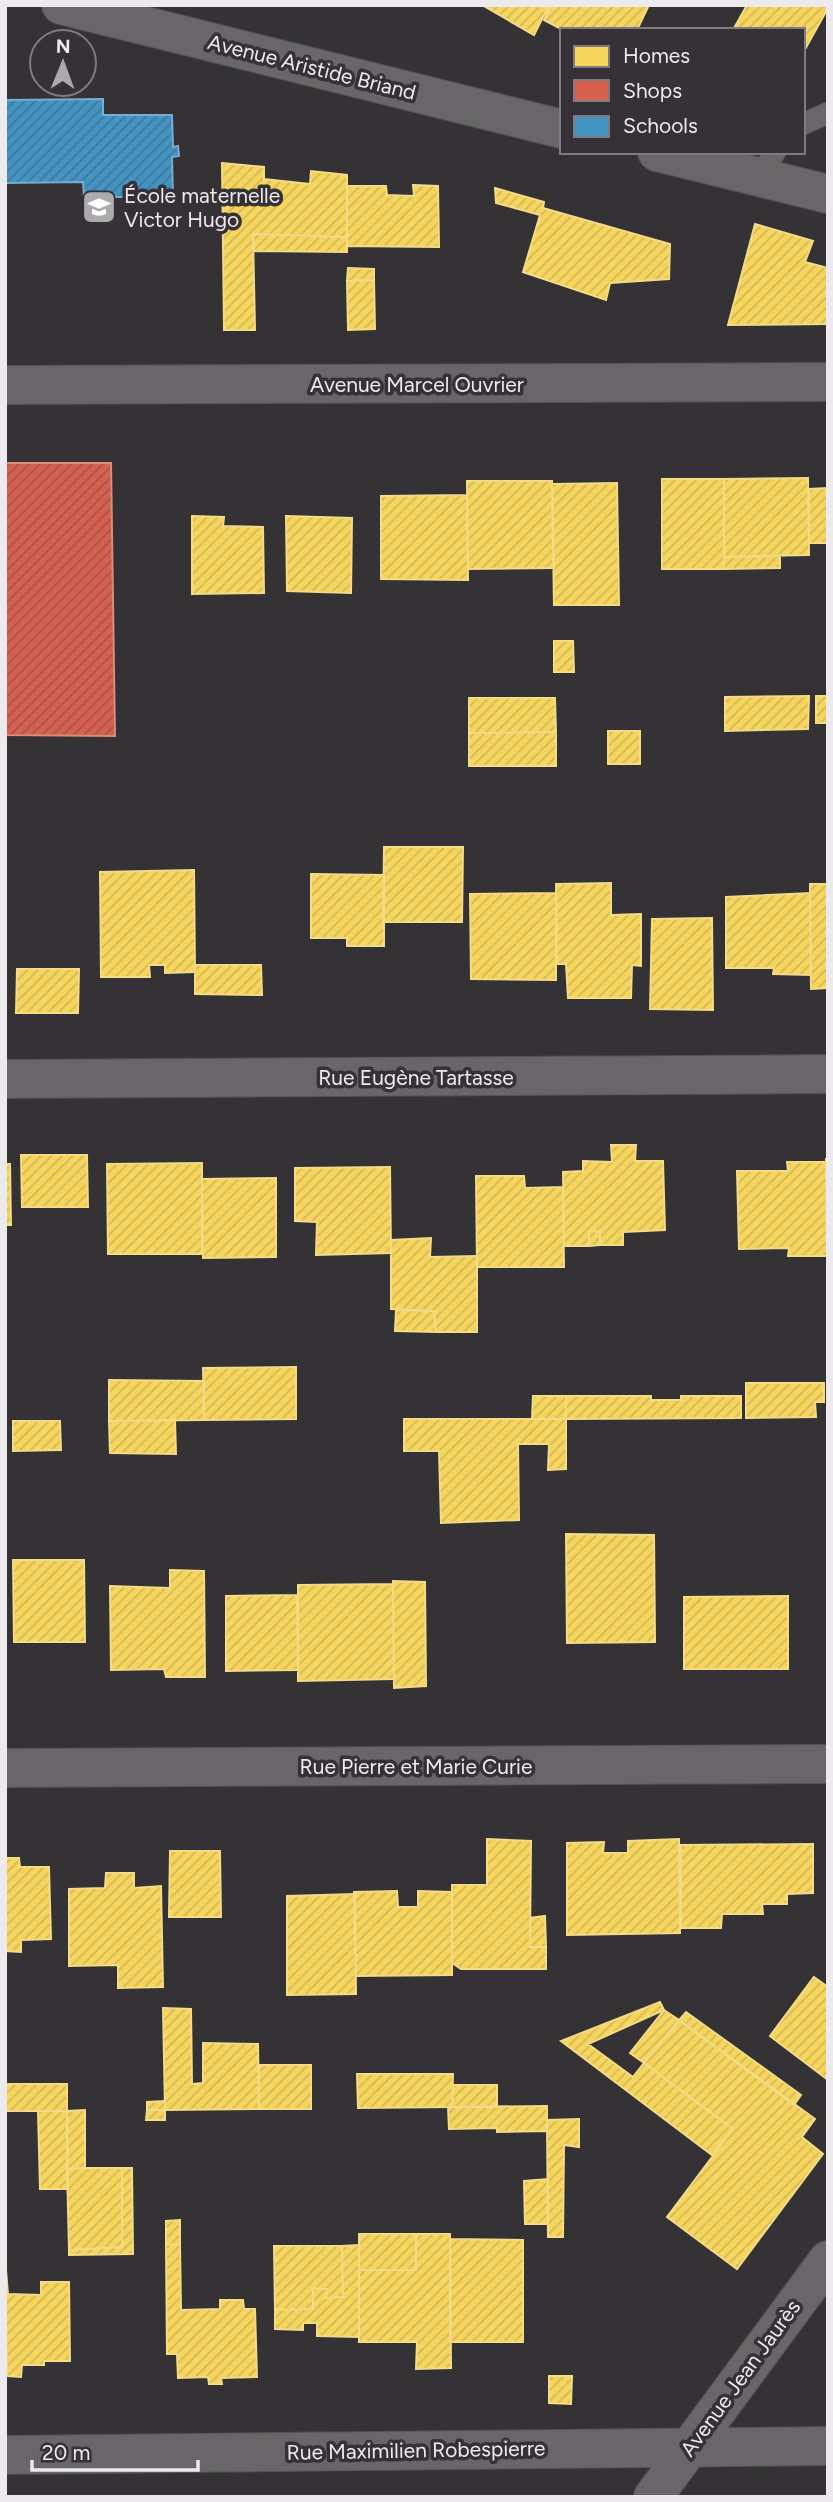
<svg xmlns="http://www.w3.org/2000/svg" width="833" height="2502" font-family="Figtree,sans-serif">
<defs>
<pattern id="homes-hatch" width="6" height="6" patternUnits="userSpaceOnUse" patternTransform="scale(1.75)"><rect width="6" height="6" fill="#f6d55c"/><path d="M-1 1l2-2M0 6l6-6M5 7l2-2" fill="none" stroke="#d3b858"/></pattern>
<pattern id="shops-hatch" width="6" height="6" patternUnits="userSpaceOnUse" patternTransform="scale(1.75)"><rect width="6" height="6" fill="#d6604d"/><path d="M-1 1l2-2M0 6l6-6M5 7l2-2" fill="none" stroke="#a4574b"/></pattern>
<pattern id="schools-hatch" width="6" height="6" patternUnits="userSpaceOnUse" patternTransform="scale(1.75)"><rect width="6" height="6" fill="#4393c3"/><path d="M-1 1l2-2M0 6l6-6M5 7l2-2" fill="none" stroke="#447898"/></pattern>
</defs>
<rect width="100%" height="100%" fill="#343235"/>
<!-- homes -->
<path fill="url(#homes-hatch)" stroke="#f3db88" stroke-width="2" d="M482,5H549L534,35Z
M551,5H649L637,30H563L544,20Z
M747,5H828V8L803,53V30H733Z
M222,163L264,167V179L310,184L311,171L347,175V237L253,234L255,330H224Z
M413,185L438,186L439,247L347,246V186H386L387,195L414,196Z
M495,188L544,202L543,208L670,244L669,279L610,283L606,300L523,272L540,215L496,203Z
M755,224L813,241L805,262L828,268V324L728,325Z
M253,234L347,237V252L254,251Z
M348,268L374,269V280L347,281Z
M374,280L375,329L348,330L347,281Z
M808,478L809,555L724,557V479Z
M662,479H724V569H662Z
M467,481H552L554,568L468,569Z
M617,483L619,605H554L552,484Z
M828,488V543H809V489Z
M467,495L468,580L381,579V496Z
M192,516L224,517L223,526L263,527L264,593L192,594Z
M286,516L352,518L351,593L287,591Z
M780,556V568L724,569V557Z
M554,641H573L574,672H554Z
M809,696L808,729L725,731V697Z
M816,696H828V723H816Z
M469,698H555L556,732L469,733Z
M608,731H640V764H608Z
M556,732V766H469V733Z
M384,847H463L462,922H383Z
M194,870L195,972L165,973V965H149L150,977H101L100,872Z
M311,874L384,875V946H347V938H311Z
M611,883V915L641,914V966L632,965L631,998H568L566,964H557L556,884Z
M810,884H828V988L811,989Z
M556,893V980L471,979L470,894Z
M810,893L811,975L773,974L774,968H726V897Z
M712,918L713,1010L650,1009L652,919Z
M5,927H6V991H5Z
M195,965H261L262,995L195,994Z
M17,969H79L78,1013H16Z
M611,1145H636L635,1161H663L665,1230L623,1232V1245H600V1232L589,1231V1246H564L563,1172L583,1171V1161L612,1162Z
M21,1155H87L88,1207H22Z
M826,1159H828V1230H827Z
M787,1162H826L827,1256H788L789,1248L739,1249L737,1171H788Z
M202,1163V1254H108L107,1164Z
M5,1164H10L11,1225H5Z
M390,1167L391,1253L316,1255L317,1222L295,1221V1168Z
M476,1176H524L525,1188L563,1187L564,1267H477Z
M276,1178V1257L203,1258L202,1179Z
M589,1231L600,1232V1245L589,1246Z
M431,1238L430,1257L477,1256V1332H436L434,1311L391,1309V1240Z
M396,1310L434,1311L436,1332L395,1331Z
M296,1367V1419L204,1420L203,1368Z
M109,1380L204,1381V1420L109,1421Z
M746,1383H824V1402H815L816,1417L746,1418Z
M533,1396H566V1419H532Z
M566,1396H651V1400H681V1396H741V1418L566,1419Z
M404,1419H566V1469L548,1470L549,1444H518L519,1520L441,1523L439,1451H404Z
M175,1420L176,1454L110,1453L109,1421Z
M13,1421H60L61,1450L13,1451Z
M566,1534L654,1535L655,1642L567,1643Z
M13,1560H84L85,1642H14Z
M170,1570L204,1571L205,1677H166L164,1669L111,1670L110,1586L170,1588Z
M393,1581L425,1582L426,1686L394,1688Z
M393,1584L394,1679L298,1681V1585Z
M297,1595L298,1670L226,1671V1596Z
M788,1596V1669H684V1597Z
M487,1839L531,1841L530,1947H546V1969H461L452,1963V1885H487Z
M679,1839L680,1933L567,1935V1843L604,1842L603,1853H628V1841Z
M813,1844V1893L787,1894V1904H762L763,1914H722L721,1928H681V1845Z
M170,1851H220L221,1917H169Z
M5,1858H19L20,1867H49L51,1939L21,1940V1952L5,1951Z
M106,1873H134V1888L161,1886L163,1987L118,1988V1965L69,1966V1889L105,1888Z
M397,1891L398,1907H418V1891L452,1892V1975L356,1976L354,1892Z
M355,1894L356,1994L287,1995V1896Z
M545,1916L546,1947H530V1918Z
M814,1977L828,1987V2080L770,2036Z
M660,2002L664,2010L588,2044L633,2077L644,2063L733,2129L712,2155L561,2041Z
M163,2008L191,2009L192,2084L203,2083V2043L258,2044L259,2109L165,2110Z
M664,2010L679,2020L644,2063L630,2053Z
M686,2012L801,2095L794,2105L679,2020Z
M679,2020L815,2119L802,2137L823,2154L737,2269L667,2217L733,2129L644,2063Z
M259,2065H311V2109H259Z
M357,2074H453L452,2107L358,2108Z
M5,2084H67V2111H5Z
M453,2085H497V2107H452Z
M165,2101V2110H147V2102Z
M547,2106V2131L497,2132V2128L449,2129L448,2107Z
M85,2110V2168L67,2169V2111Z
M147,2110H165V2120H146Z
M38,2111H67L68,2189H40Z
M579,2119V2147L564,2145L563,2237H548L547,2120Z
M85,2168H122V2247L69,2250L67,2169Z
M122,2168H132L133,2254L69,2255V2250L122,2247Z
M548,2179V2224H525L524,2181Z
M180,2220V2244L166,2245V2221Z
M359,2234H416V2270H359Z
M416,2234H450L451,2368L416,2369L417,2342H359V2270H416Z
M450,2239L523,2240V2342H450Z
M180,2244L181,2310L220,2309V2300H243L244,2309H255L257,2377L221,2378L222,2384H209L208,2377L178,2378L177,2354H167L166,2245Z
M359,2245V2337L317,2336V2323H303V2330L275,2329V2310L313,2309V2288L327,2289L326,2298L343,2297L342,2246Z
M274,2246H342L343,2297L326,2298L327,2289L313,2288V2309L275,2310Z
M5,2258L8,2294L41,2295V2282H69L70,2361H44V2365H22L21,2377L7,2376Z
M549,2376H572L571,2404L549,2403Z"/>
<!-- shops -->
<path fill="url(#shops-hatch)" stroke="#dd897d" stroke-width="2" d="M5,463H111L115,736L5,735Z"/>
<!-- schools -->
<path fill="url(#schools-hatch)" stroke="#76add0" stroke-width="2" d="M103,99V115H172L173,147L178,146L179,156L172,157L173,197H84L83,182L5,183V100Z"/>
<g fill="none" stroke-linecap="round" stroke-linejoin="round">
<!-- service casing -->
<g stroke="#535053" stroke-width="23">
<path id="service" d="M803,124L828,113
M759,178L775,152"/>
</g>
<!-- minor casing -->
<g stroke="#535053" stroke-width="40">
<path id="minor" d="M61,5L562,129
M657,152L828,194
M5,385L828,382
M5,1079L828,1074
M5,1768L828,1764
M5,2455L828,2446
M653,2497L828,2260"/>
</g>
<!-- service -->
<use href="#service" stroke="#686668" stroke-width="21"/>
<!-- minor -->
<use href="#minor" stroke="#686668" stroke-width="38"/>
</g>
<!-- icons -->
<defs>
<g id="school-square" transform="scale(1.75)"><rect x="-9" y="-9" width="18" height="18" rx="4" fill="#acaaad" stroke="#353136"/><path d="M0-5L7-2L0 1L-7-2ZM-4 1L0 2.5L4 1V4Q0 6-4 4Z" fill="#fff"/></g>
</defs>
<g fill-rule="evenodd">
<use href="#school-square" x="99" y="207"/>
</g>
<g text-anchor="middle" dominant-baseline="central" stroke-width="7" stroke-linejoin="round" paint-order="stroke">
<!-- street labels -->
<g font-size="21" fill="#edeaee" stroke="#353136">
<text transform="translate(312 67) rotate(14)">Avenue Aristide Briand</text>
<text x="417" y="384">Avenue Marcel Ouvrier</text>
<text x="416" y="1077">Rue Eugène Tartasse</text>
<text x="416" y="1766">Rue Pierre et Marie Curie</text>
<text transform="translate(740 2378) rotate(-54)">Avenue Jean Jaurès</text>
<text transform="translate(416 2450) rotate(-1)">Rue Maximilien Robespierre</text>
</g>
<!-- poi labels -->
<g font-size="21" fill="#edeaee" stroke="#353136" text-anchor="start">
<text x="124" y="195">École maternelle<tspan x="124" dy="24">Victor Hugo</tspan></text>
</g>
</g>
<!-- border -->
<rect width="833" height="2502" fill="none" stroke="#edeaee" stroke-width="14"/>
<!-- legend -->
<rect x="560" y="28" width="245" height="126" fill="#353136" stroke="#7f7b80" stroke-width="2"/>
<rect x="574" y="46" width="35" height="21" fill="#f6d55c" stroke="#7f7b80" stroke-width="2"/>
<text x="623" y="63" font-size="21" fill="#edeaee">Homes</text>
<rect x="574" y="80" width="35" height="21" fill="#d6604d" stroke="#7f7b80" stroke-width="2"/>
<text x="623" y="98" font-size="21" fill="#edeaee">Shops</text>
<rect x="574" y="116" width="35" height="21" fill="#4393c3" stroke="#7f7b80" stroke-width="2"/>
<text x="623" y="133" font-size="21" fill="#edeaee">Schools</text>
<!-- north arrow -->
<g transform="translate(63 63) rotate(1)"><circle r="33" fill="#353136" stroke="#7f7b80" stroke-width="2"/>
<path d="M0-5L12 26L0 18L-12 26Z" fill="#acaaad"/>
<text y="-10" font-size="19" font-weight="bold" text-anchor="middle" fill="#edeaee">N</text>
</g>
<!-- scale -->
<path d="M32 2460v10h166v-10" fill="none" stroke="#edeaee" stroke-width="3.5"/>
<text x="42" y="2460" font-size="21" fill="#edeaee" stroke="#353136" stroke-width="5" paint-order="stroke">20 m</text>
</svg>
